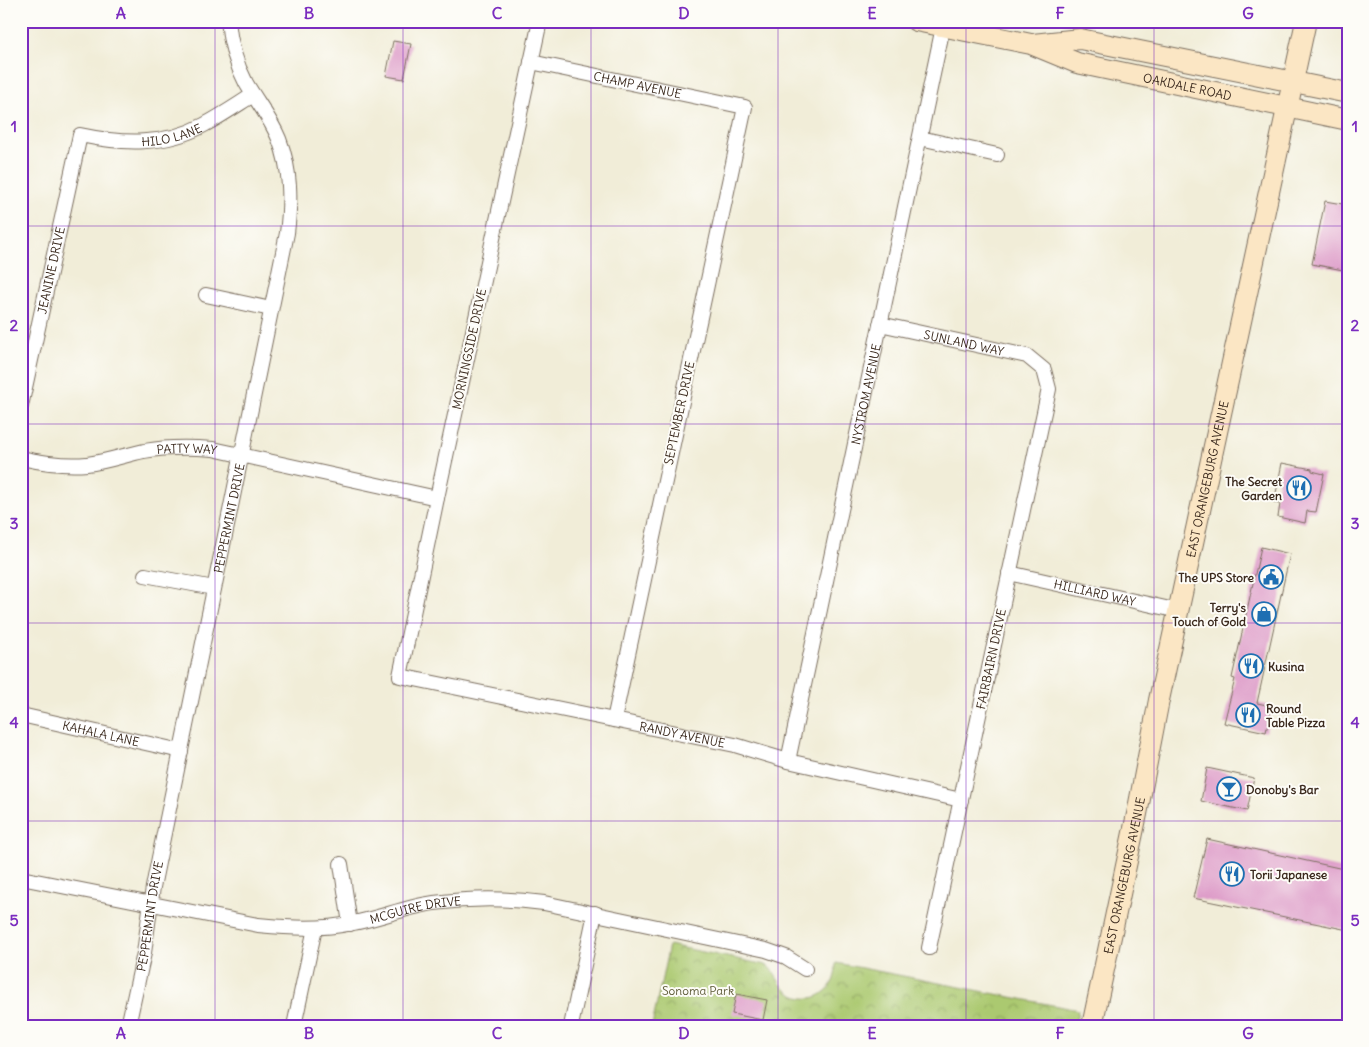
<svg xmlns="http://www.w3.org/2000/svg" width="1369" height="1047" font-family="Delius,sans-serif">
<defs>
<pattern id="park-crowns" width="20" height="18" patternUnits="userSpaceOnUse" patternTransform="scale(1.25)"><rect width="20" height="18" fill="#abc970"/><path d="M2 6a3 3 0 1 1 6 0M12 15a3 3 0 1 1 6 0" fill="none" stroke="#8ca35b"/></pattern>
</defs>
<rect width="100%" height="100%" fill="#fdfcf7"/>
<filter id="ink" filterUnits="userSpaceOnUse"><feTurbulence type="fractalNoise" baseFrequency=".02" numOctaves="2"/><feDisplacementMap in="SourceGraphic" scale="10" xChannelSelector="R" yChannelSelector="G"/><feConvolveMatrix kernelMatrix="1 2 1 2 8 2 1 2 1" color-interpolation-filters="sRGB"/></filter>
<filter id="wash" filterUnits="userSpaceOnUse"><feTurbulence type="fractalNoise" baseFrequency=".0096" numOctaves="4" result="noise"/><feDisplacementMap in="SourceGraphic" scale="20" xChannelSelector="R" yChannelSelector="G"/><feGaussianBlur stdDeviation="1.12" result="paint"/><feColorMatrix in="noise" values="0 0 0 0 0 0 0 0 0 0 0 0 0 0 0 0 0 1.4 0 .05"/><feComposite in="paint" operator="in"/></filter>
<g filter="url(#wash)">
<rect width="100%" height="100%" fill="#f1edd8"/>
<!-- park -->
<path fill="url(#park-crowns)" stroke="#737a47" d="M669,945L766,965C775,971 776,979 783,987C793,998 809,1002 822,994C834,986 836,975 836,963L1078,1010L1075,1026H652Z"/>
<g id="blocks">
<!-- building -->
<path fill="#de9dc9" d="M393,41L411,44L404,79L386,76Z
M1325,201L1348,205V271L1312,264Z
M1282,463L1312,469V471L1324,474L1316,512L1307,511L1305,523L1278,517L1280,504L1274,503Z
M1261,547L1290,554L1257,703L1272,706L1266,732L1224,723L1235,679L1232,678Z
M1207,768L1254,778L1247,811L1201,801Z
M1207,839L1348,870V930L1193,898Z
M736,994L767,1000L763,1020L732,1014Z"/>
</g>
</g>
<g filter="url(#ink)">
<use href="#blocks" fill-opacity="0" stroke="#7b6e5f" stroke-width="1"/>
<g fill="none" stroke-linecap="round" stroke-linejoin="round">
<!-- street casing -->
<g stroke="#7b6e5f" stroke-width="16">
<g id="street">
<path id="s1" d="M540,21L437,498L400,676L735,745L788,761L961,800"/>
<path id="s2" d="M531,62L745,107L614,720"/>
<path d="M920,138L997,155"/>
<path d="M206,295L271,309"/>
<path id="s3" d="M880,324L1027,356L1044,370L1049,389L929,948"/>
<path id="s4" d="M21,406L80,135C122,144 165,146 204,125C221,116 237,105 253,95"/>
<path id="s5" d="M21,458C43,463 64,466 87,464C106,462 125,455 144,451C166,447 190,447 213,449L437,498"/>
<path id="s6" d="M1009,573L1179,611"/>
<path d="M145,575L214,588"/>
<path id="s7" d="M21,715L181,751"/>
<path id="s8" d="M788,761L943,27"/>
<path d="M341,864L350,924"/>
<path id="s9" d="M21,878L258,925C290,928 321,930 353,923C380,918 406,907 434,903C471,898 507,898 544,903L766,950L786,957L805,969"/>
<path id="s10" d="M128,1026L144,953L153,887L287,233C291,201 291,170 279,139C271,119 257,102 246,83C236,64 230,43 228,21"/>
<path d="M294,1026L315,928"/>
<path d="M571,1026L595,913"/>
</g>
</g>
<!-- secondary casing -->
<g stroke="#7b6e5f" stroke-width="22">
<g id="secondary">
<path id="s11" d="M916,21L1031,44L1077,63L1348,120"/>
<path d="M1033,44L1080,39L1348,93"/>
<path id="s12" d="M1092,1026L1137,814L1159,700L1306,21"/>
</g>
</g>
<!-- street -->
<use href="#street" stroke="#fff" stroke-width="14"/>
<!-- secondary -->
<use href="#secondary" stroke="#fbe6c4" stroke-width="20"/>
</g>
</g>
<!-- grid -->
<path fill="none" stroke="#7b2cbf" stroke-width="1" stroke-opacity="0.55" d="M215,21V1026M403,21V1026M591,21V1026M778,21V1026M966,21V1026M1154,21V1026M21,226H1348M21,424H1348M21,623H1348M21,821H1348"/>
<!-- icons -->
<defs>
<g id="restaurant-ring" transform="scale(1.25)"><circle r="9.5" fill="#fdfcf7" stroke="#1f6fb2" stroke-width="1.5"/><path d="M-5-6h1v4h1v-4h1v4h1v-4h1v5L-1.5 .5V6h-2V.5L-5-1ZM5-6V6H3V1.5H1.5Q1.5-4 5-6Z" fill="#1f6fb2"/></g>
<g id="civic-ring" transform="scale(1.25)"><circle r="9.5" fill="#fdfcf7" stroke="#1f6fb2" stroke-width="1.5"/><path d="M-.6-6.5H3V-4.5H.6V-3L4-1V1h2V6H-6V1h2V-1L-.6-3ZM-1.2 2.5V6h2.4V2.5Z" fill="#1f6fb2"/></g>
<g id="shop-ring" transform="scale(1.25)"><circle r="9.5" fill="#fdfcf7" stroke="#1f6fb2" stroke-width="1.5"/><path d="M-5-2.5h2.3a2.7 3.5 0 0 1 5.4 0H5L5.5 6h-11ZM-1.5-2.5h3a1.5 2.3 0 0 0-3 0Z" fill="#1f6fb2"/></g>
<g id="bar-ring" transform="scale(1.25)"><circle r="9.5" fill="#fdfcf7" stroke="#1f6fb2" stroke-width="1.5"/><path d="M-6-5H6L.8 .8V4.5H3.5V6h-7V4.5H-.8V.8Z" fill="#1f6fb2"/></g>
</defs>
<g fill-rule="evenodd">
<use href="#restaurant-ring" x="1299" y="488"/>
<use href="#civic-ring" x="1271" y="577"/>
<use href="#shop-ring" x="1264" y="614"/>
<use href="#restaurant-ring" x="1251" y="666"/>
<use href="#restaurant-ring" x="1248" y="715"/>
<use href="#bar-ring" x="1229" y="789"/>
<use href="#restaurant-ring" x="1232" y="874"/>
</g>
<g text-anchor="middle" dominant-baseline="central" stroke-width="4" stroke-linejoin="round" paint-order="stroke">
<!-- street labels -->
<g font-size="12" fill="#3b2a1e" stroke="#fdfcf7">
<text stroke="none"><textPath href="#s2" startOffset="109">CHAMP AVENUE</textPath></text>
<text stroke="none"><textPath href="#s11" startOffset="280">OAKDALE ROAD</textPath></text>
<text stroke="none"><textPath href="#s4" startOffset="370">HILO LANE</textPath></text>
<text stroke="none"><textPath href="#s4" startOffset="139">JEANINE DRIVE</textPath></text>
<text stroke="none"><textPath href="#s3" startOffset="86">SUNLAND WAY</textPath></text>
<text transform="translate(469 349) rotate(-78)">MORNINGSIDE DRIVE</text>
<text stroke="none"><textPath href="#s8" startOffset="375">NYSTROM AVENUE</textPath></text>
<text transform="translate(679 413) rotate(-78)">SEPTEMBER DRIVE</text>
<text stroke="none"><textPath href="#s5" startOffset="168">PATTY WAY</textPath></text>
<text stroke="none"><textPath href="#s12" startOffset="559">EAST ORANGEBURG AVENUE</textPath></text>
<text stroke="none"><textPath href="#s10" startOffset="518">PEPPERMINT DRIVE</textPath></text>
<text stroke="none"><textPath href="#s6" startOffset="88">HILLIARD WAY</textPath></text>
<text transform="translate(991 659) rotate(-78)">FAIRBAIRN DRIVE</text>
<text stroke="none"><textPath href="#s7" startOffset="82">KAHALA LANE</textPath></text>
<text stroke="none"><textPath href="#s1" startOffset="958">RANDY AVENUE</textPath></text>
<text stroke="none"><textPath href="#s12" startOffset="154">EAST ORANGEBURG AVENUE</textPath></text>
<text stroke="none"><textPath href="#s9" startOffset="401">MCGUIRE DRIVE</textPath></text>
<text stroke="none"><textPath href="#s10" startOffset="112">PEPPERMINT DRIVE</textPath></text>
</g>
<!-- poi labels -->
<g font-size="12" font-weight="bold" fill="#3b2a1e" stroke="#fdfcf7" text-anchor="start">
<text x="1282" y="481" text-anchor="end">The Secret<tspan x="1282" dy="14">Garden</tspan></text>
<text x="1254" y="577" text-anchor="end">The UPS Store</text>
<text x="1246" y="607" text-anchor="end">Terry's<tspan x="1246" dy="14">Touch of Gold</tspan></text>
<text x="1268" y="666">Kusina</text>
<text x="1266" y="708">Round<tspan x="1266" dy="14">Table Pizza</tspan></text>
<text x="1246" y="789">Donoby's Bar</text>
<text x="1250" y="874">Torii Japanese</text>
</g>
<!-- park labels -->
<g font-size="12" fill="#5d5a37" stroke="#fdfcf7">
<text x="698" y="990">Sonoma Park</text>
</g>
</g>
<!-- margin -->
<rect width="1369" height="1047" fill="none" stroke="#fdfcf7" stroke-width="55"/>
<rect x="28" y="28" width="1314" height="992" fill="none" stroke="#7b2cbf" stroke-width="2"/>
<g font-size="16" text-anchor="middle" font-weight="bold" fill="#7b2cbf">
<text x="121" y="19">A</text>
<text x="309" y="19">B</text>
<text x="497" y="19">C</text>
<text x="684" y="19">D</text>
<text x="872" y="19">E</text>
<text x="1060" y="19">F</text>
<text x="1248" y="19">G</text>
<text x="14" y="132">1</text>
<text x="1355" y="132">1</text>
<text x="14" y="331">2</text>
<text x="1355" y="331">2</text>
<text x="14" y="529">3</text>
<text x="1355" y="529">3</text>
<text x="14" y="728">4</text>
<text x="1355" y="728">4</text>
<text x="14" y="926">5</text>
<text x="1355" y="926">5</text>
<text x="121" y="1039">A</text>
<text x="309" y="1039">B</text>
<text x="497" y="1039">C</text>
<text x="684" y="1039">D</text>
<text x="872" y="1039">E</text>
<text x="1060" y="1039">F</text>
<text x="1248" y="1039">G</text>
</g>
</svg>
